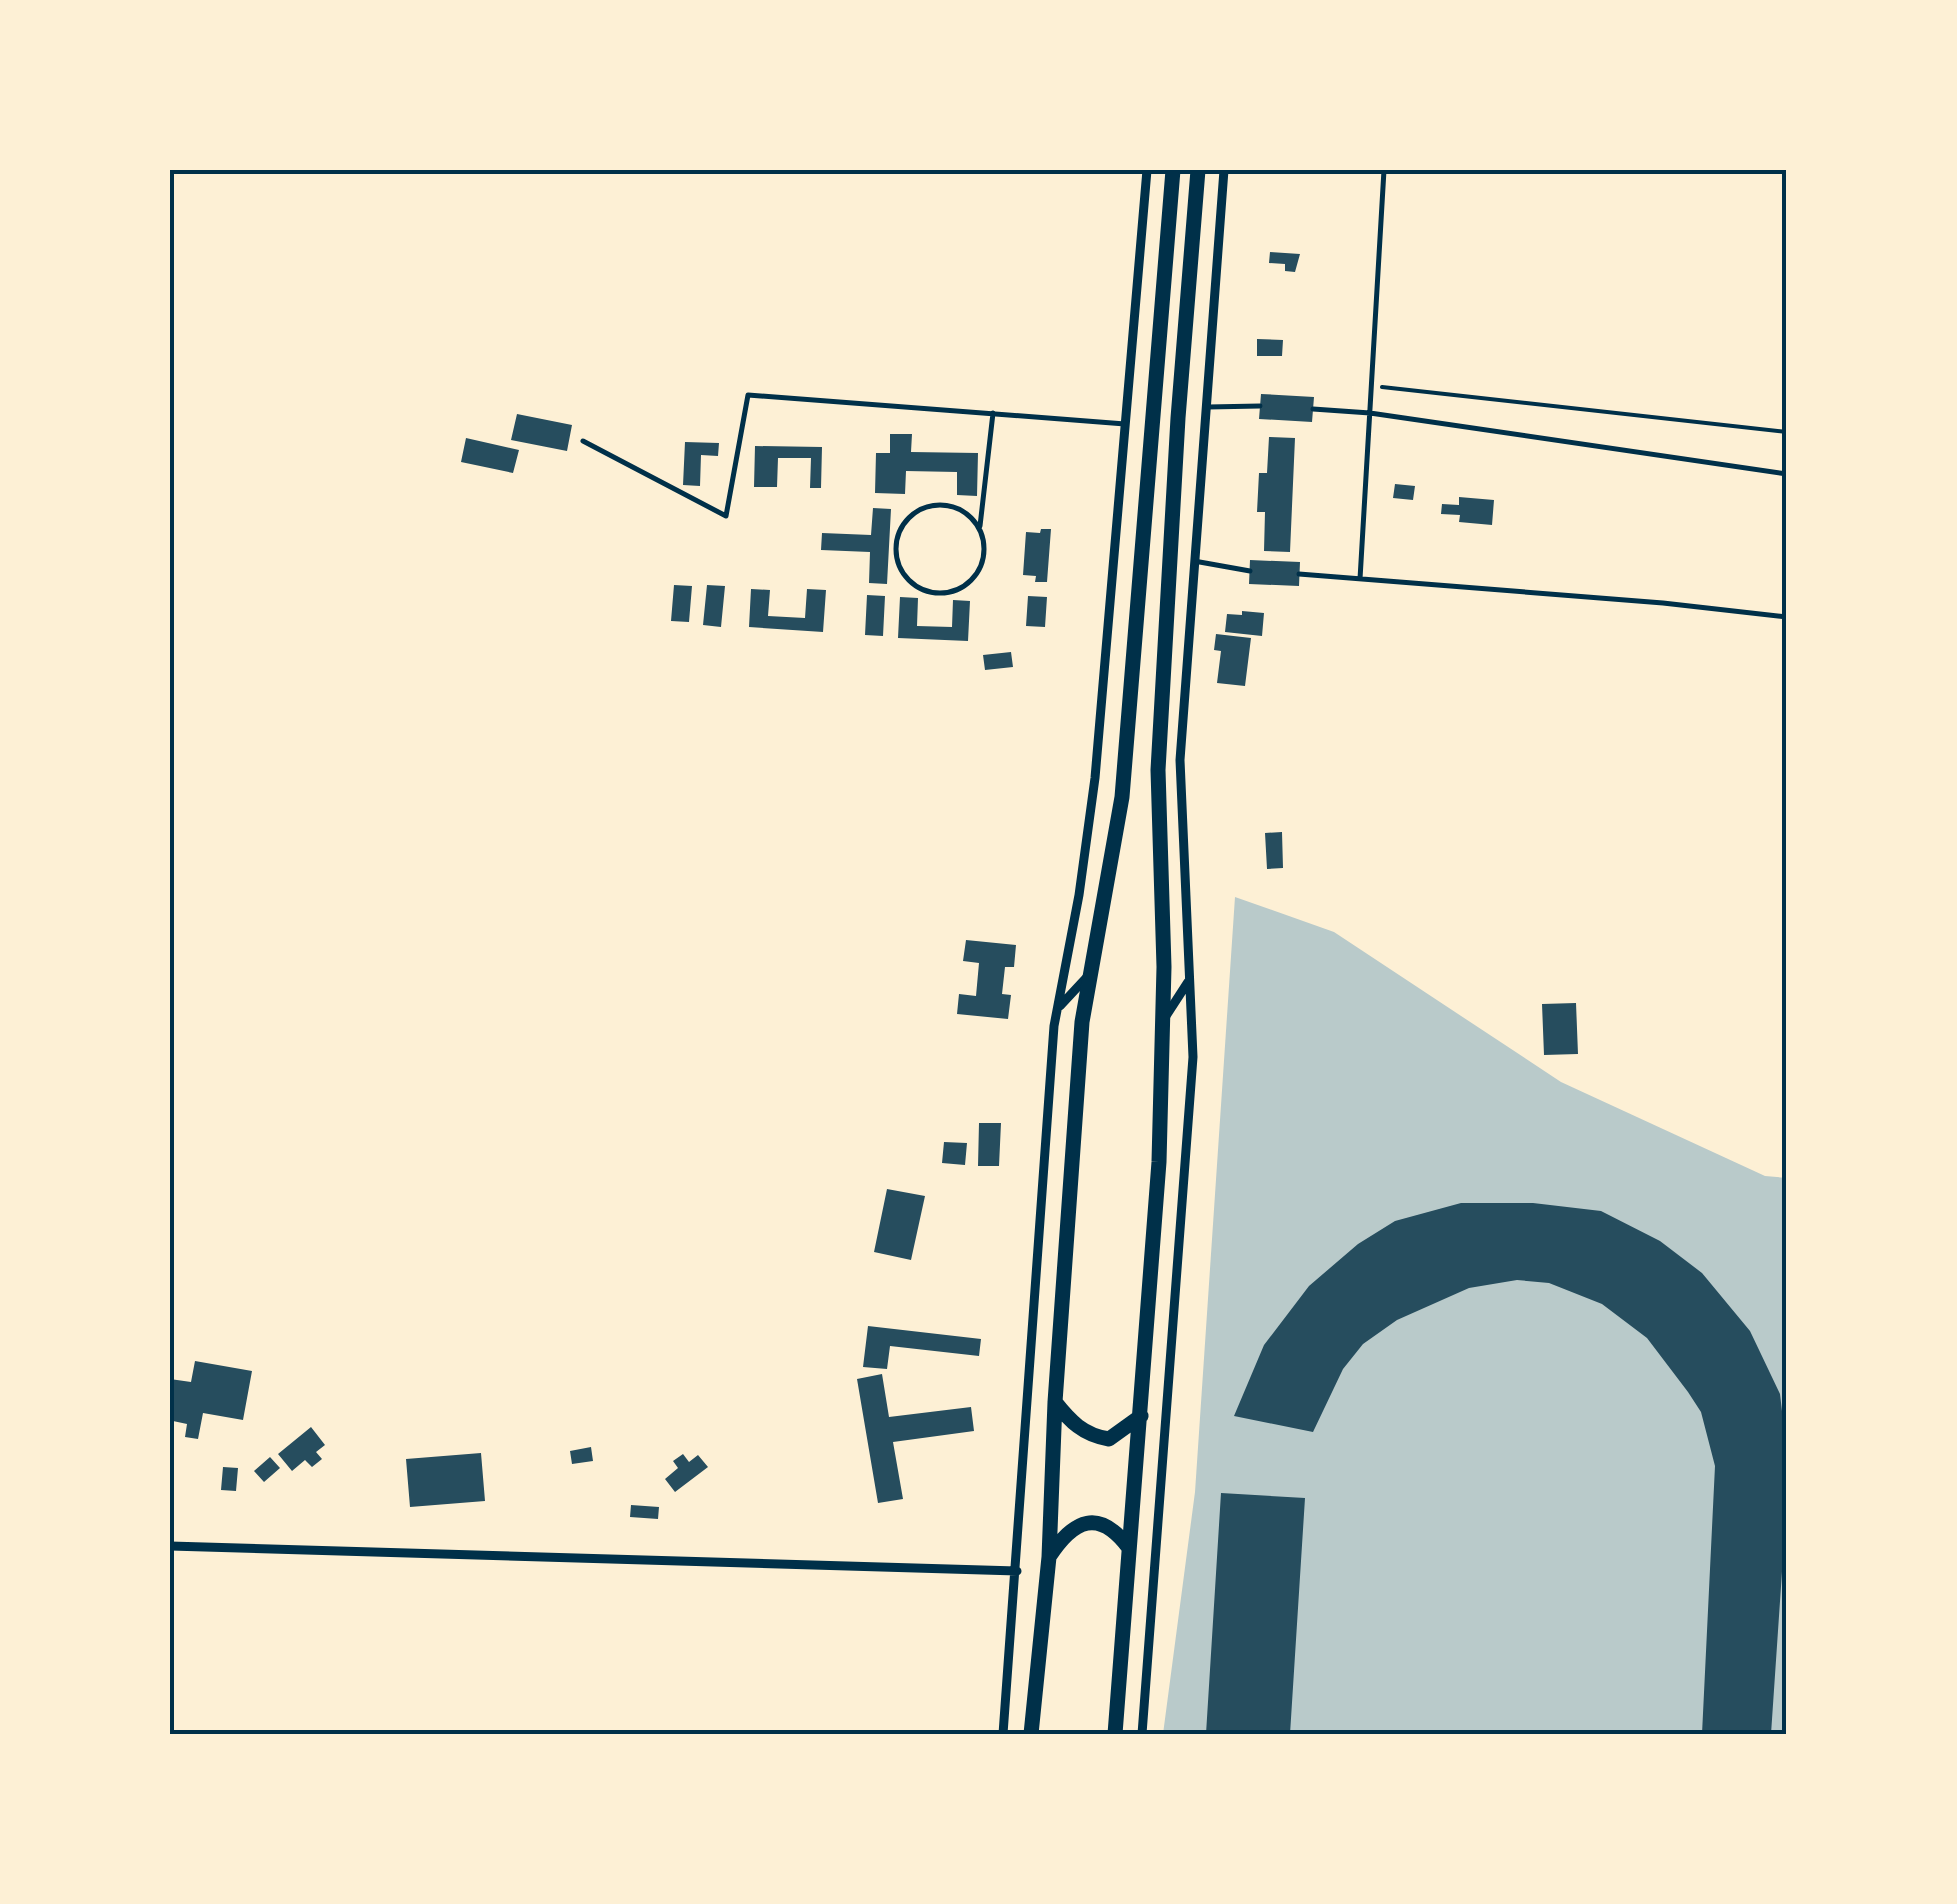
<svg xmlns="http://www.w3.org/2000/svg" width="1957" height="1904" font-family="'PT Sans',sans-serif">
<rect width="100%" height="100%" fill="#fdf0d5"/>
<!-- green -->
<path fill="#b9caca" d="M1235,897L1334,932L1561,1082L1765,1176L1787,1178V1734H1163L1195,1492Z"/>
<!-- building -->
<path fill="#264d5e" d="M1270,252L1300,254L1295,272L1285,271V264L1269,263Z
M1257,339L1283,340L1282,356H1257Z
M1261,394L1314,397L1312,422L1259,419Z
M517,414L572,425L567,451L511,440Z
M890,434H912L911,452L978,453L977,496L957,495V472L906,471L905,494L875,493L876,453H890Z
M1269,437L1295,438L1290,552L1264,551L1265,512H1257L1259,473H1267Z
M466,438L519,450L513,473L461,462Z
M685,442L719,443L718,456L701,455L700,486L683,485Z
M755,446L822,447L821,488H810L811,458H778L777,487H754Z
M1395,484L1415,486L1413,500L1393,498Z
M1459,497L1494,500L1492,525L1459,522L1460,515L1441,514L1442,504L1459,505Z
M873,508L891,509L887,584L869,583L870,552L821,550L822,533L871,535Z
M1041,529H1051L1047,582H1035L1036,576L1023,575L1026,532L1040,533Z
M1250,560L1300,562L1299,586L1249,584Z
M674,585L692,586L689,622L671,621Z
M707,585L725,586L721,627L703,625Z
M751,589L770,590L768,616L805,618L807,589L826,590L823,632L749,627Z
M867,595L885,596L883,636L865,635Z
M1028,596L1047,597L1045,627L1026,626Z
M900,597L918,598L917,626L952,627L953,600L970,601L968,641L898,638Z
M1242,611L1264,613L1262,636L1225,632L1227,614L1242,615Z
M1216,634L1251,638L1245,686L1217,683L1221,651L1214,650Z
M1011,652L1013,667L985,670L983,655Z
M1282,832L1283,868L1267,869L1265,833Z
M966,940L1016,945L1014,967H1005L1002,994L1011,995L1008,1019L957,1014L959,994L976,996L979,963L963,961Z
M1576,1003L1578,1054L1544,1055L1542,1004Z
M979,1123H1001L999,1166H978Z
M944,1142L967,1143L965,1165L942,1163Z
M887,1189L925,1196L911,1260L874,1252Z
M1461,1203H1533L1601,1211L1660,1241L1702,1273L1750,1331L1780,1394L1787,1454V1498L1771,1734H1702L1715,1466L1701,1412L1688,1392L1647,1338L1602,1304L1549,1283L1517,1280L1469,1288L1397,1320L1363,1344L1343,1369L1313,1432L1234,1416L1264,1345L1309,1286L1358,1244L1395,1221Z
M868,1326L981,1339L979,1356L890,1346L887,1369L863,1367Z
M195,1361L252,1371L243,1420L203,1413L198,1439L185,1437L187,1424L173,1421L170,1429V1379L191,1382Z
M882,1374L889,1417L971,1407L974,1431L893,1442L903,1499L878,1503L857,1379Z
M311,1427L325,1445L316,1452L322,1459L312,1467L305,1460L292,1471L278,1454Z
M591,1447L593,1461L572,1464L570,1451Z
M481,1453L485,1501L410,1507L406,1459Z
M683,1454L689,1462L698,1455L708,1467L675,1492L665,1479L678,1468L673,1461Z
M270,1457L280,1468L264,1482L254,1471Z
M223,1467L238,1468L236,1491L221,1490Z
M1221,1493L1305,1498L1290,1734H1206Z
M631,1505L659,1507L658,1519L630,1517Z"/>
<g fill="none" stroke-linecap="round" stroke-linejoin="round">
<!-- path -->
<path stroke="#003049" stroke-width="4" d="M1382,387L1787,432"/>
<!-- service -->
<path stroke="#003049" stroke-width="5" d="M1208,407L1260,406
M1313,409L1370,413L1787,474
M583,441L726,516L748,395L1125,424
M896 549a44 44 0 1 1 88 0a44 44 0 1 1-88 0Z
M980,526L993,413
M1194,561L1250,571
M1299,574L1663,603L1787,617
M1360,579L1384,170"/>
<!-- minor -->
<path stroke="#003049" stroke-width="9" d="M1060,1006L1087,977
M1164,1019L1188,982
M170,1546L1017,1571
M1003,1734L1054,1026L1079,895L1095,778L1147,170
M1142,1734L1193,1057L1180,760L1224,170"/>
<!-- trunk -->
<path stroke="#003049" stroke-width="15" d="M1055,1402C1070,1421 1083,1435 1109,1439L1141,1416
M1049,1557C1074,1519 1099,1508 1129,1548
M1031,1734L1049,1557L1055,1402L1082,1022L1122,797L1173,170
M1115,1734L1159,1162L1164,967L1158,770L1178,418L1198,170"/>
</g>
<!-- border -->
<rect width="1957" height="1904" fill="none" stroke="#fdf0d5" stroke-width="345"/>
<rect x="172" y="172" width="1612" height="1560" fill="none" stroke="#003049" stroke-width="4"/>
</svg>
